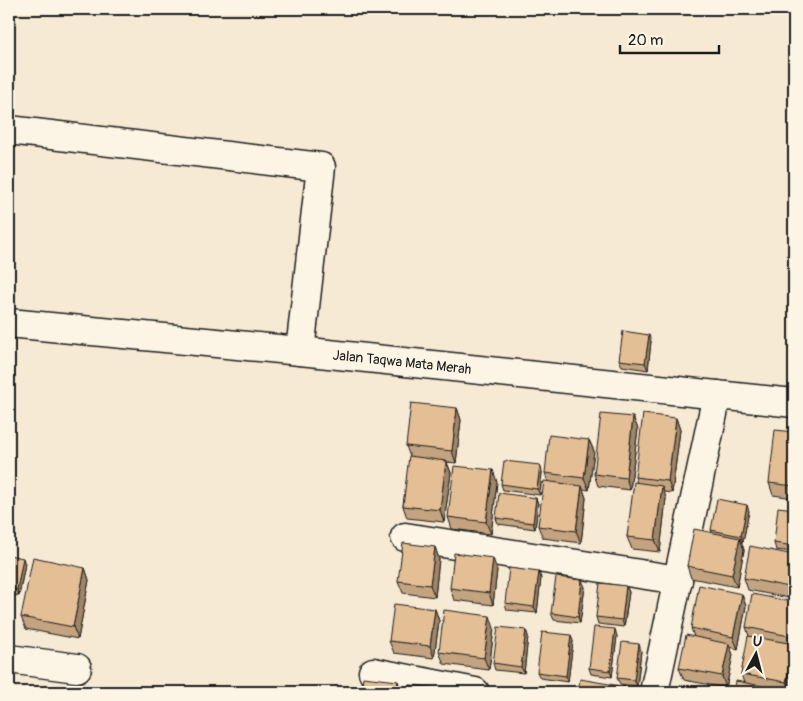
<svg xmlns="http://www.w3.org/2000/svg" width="803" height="701" font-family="Pangolin,sans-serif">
<rect width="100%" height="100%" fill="#f7ead5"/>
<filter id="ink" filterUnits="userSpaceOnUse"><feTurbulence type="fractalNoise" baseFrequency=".02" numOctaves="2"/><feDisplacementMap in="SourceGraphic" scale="10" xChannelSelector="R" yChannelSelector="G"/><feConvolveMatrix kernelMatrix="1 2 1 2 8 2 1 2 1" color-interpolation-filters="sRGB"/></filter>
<g filter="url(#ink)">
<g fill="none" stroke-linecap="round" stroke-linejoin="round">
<!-- minor casing -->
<g stroke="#1c1c1c" stroke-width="31">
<g id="minor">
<path d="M9,130L321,167L300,351"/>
<path id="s1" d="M9,323L300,351L794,403"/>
<path d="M405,537L678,580"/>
<path d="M9,659L77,668"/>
<path d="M373,672L475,692"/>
<path d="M654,692L717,395"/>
</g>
</g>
<!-- minor -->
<use href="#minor" stroke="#fcf5e5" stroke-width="28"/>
</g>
<!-- wall -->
<path fill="#c4a480" stroke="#1c1c1c" d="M651,341L648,370L622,366L619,360Z
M457,408L461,420L456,463L447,462L451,473L444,522L407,518L403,506L410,457L406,446Z
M633,417L638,429L630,490L598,486L594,474Z
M676,418L680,430L672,493L664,492L666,498L660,552L632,549L627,537L637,483L635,477Z
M794,432V498L773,495L769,483Z
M589,440L594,451L589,490L583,489L586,498L581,543L543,538L538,526L548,482L545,473Z
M540,465L542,472L540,495L503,490L501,484Z
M497,482L491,534L452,529L448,517Z
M536,498L538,504L535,529L498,524L496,518Z
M794,509V552L776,550L774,543Z
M749,511L743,542L741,541L744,550L737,587L691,578L687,566L712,532L711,530Z
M435,547L439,559L435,597L403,593L398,581Z
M9,555L25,564L19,596L9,594Z
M794,555V599L748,590L744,578Z
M85,568L89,580L78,639L26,629L21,617Z
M497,570L493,605L454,600L450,588Z
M541,578L537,613L507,610L505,603Z
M626,586L629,592L624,627L598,624L596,617Z
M585,587L580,623L554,620L551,613Z
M794,602V677L791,692H734L744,683L741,674L749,636L746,627Z
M746,606L738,649L730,647L733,655L726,688L684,680L679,668L694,637L691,628Z
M435,609L439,621L434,658L394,653L389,641Z
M494,628L489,670L444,664L439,652Z
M526,630L528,636L524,673L495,670L493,663Z
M617,636L612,677L591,674L589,668Z
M573,641L568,682L540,678L537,672Z
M641,651L637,686L620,684L617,678Z"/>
<!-- shaded-wall -->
<path fill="#a08668" stroke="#1c1c1c" d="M649,335L651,341L648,370L645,363Z
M457,408L461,420L456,463L452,451Z
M633,417L638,429L630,490L626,478Z
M676,418L680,430L672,493L668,481Z
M589,440L594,451L589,490L584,478Z
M446,461L451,473L444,522L440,510Z
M540,465L542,472L540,495L537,489Z
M493,470L497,482L491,534L486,522Z
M582,486L586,498L581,543L576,531Z
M662,486L666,498L660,552L655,540Z
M536,498L538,504L535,529L533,523Z
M747,505L749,511L743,542L741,536Z
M740,538L744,550L737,587L732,575Z
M435,547L439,559L435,597L430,585Z
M23,558L25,564L19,596L17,590Z
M493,558L497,570L493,605L489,593Z
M85,568L89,580L78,639L73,627Z
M539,572L541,578L537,613L534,607Z
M582,580L585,587L580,623L578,617Z
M626,586L629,592L624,627L622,620Z
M742,594L746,606L738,649L733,637Z
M435,609L439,621L434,658L430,646Z
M490,616L494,628L489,670L484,658Z
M615,629L617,636L612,677L610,671Z
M526,630L528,636L524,673L521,667Z
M571,635L573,641L568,682L566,676Z
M639,644L641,651L637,686L634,680Z
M729,644L733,655L726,688L722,676Z
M794,644V677L791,692H790L786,682Z
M398,681L402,692H396Z"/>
<!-- building -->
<path fill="#e4bf95" stroke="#1c1c1c" d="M623,331L649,335L645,363L619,360Z
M411,403L457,408L452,451L406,446Z
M601,414L633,417L626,478L594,474Z
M643,414L676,418L668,481L635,477Z
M775,430L794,432V486L769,483Z
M549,435L589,440L584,478L545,473Z
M409,456L446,461L440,510L403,506Z
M504,461L540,465L537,489L501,484Z
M454,466L493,470L486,522L448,517Z
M544,481L582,486L576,531L538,526Z
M634,482L662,486L655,540L627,537Z
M499,493L536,498L533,523L496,518Z
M717,499L747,505L741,536L711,530Z
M778,507L794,509V546L774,543Z
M694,529L740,538L732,575L687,566Z
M403,543L435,547L430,585L398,581Z
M750,546L794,555V588L744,578Z
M454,553L493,558L489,593L450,588Z
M9,555L23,558L17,590L9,588Z
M33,557L85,568L73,627L21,617Z
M509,568L539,572L534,607L505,603Z
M556,577L582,580L578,617L551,613Z
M600,583L626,586L622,620L596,617Z
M699,585L742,594L733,637L691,628Z
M752,594L794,602V637L746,627Z
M394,604L435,609L430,646L389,641Z
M444,610L490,616L484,658L439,652Z
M498,627L526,630L521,667L493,663Z
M594,627L615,629L610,671L589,668Z
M542,632L571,635L566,676L537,672Z
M686,635L729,644L722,676L679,668Z
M748,636L794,644L786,682L741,674Z
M622,642L639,644L634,680L617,678Z
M363,677L398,681L396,692H361Z
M580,679L632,688L631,692H578Z
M736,681L788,691L787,692H734Z
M410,685L447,689V692H409Z
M671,687L698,692H670Z
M9,690L20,692H9Z"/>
</g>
<g text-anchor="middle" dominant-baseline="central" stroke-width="4" stroke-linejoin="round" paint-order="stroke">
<!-- street labels -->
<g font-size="14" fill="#1c1c1c" stroke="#fcf5e5">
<text stroke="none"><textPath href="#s1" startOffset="395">Jalan Taqwa Mata Merah</textPath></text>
</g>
</g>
<!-- margin -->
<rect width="803" height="701" fill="none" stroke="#fcf5e5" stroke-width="30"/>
<rect x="15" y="15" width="773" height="671" fill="none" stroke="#1c1c1c" stroke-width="2" filter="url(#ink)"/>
<!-- north arrow -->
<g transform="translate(756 654) rotate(7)" stroke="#fcf5e5" stroke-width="4" paint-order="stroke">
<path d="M0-4L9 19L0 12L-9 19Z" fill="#1c1c1c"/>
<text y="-8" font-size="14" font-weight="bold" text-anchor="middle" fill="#1c1c1c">U</text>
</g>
<!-- scale -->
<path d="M620 45v8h99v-8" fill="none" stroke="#1c1c1c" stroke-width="2.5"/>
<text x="628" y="45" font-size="15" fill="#1c1c1c" stroke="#fcf5e5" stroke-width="4" paint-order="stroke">20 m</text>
</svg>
